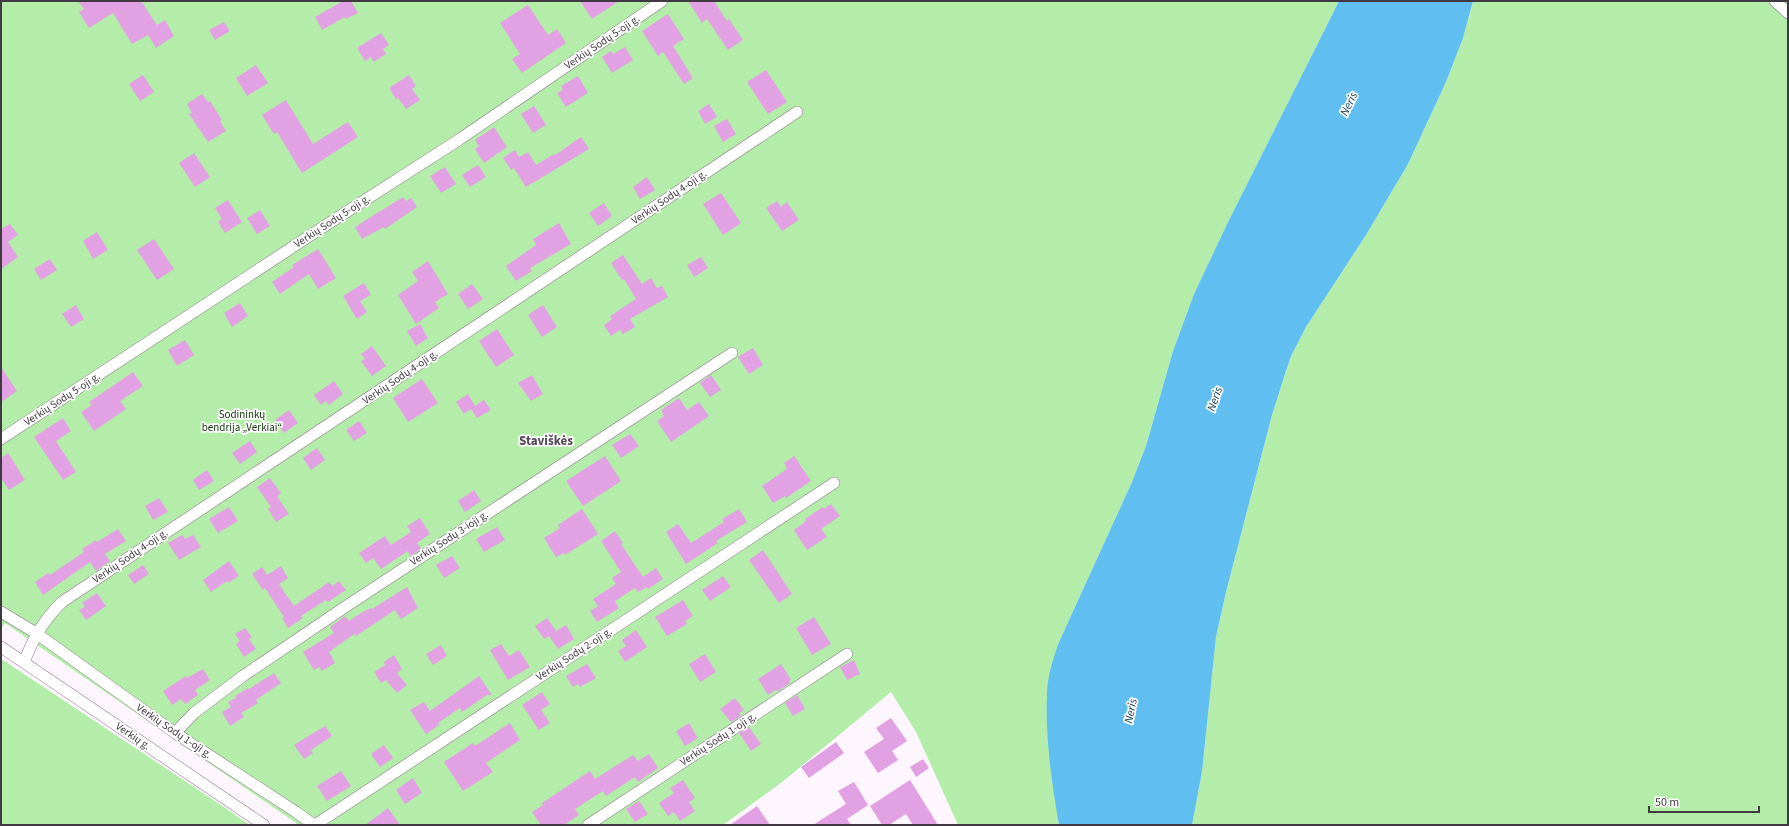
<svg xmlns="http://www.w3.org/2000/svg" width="1789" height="826" font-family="'Source Sans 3',sans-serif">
<rect width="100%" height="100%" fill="#fef6fe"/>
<!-- green -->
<path fill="#b4edaa" d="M1,1H1339L1228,222L1194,294L1173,351L1146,446L1132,482L1059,642L1050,758L1059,825H958L916,732L891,692L781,783L723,825H299L5,623L1,629Z
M1473,1H1788V825H1192L1202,772L1216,637L1226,592L1272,415L1285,374L1291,356L1306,327L1366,235L1408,164L1446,82L1463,38Z
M3,660L215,801L250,825H1V662Z"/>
<!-- water -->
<path fill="#60bef0" d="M1339,1H1473L1463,38L1446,82L1408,164L1366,235L1306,327L1291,356L1285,374L1272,415L1226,592L1216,637L1202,772L1192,825H1059C1052,785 1045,736 1047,696C1047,677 1053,659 1059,642L1132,482L1146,446L1173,351L1194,294L1228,222Z"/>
<!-- building -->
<path fill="#e2a1e2" d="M78,1H141L157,25L165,20L174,36L156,48L148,35L132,44L113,13L89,28L79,12L84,9Z
M343,1H351L358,13L346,19L345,17L322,30L315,17Z
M580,1H619L592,19Z
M688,1H714L727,21L729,19L743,40L728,50L707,19L702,23Z
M528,5L548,35L557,29L566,43L522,73L512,59L520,54L500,23Z
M668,14L684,39L673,46L693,78L684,84L663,52L658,56L642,31Z
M224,22L230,31L215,40L209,30Z
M381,33L389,45L383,49L386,54L374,62L371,57L365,61L357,48Z
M625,47L633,60L612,73L602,57L611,51L613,54Z
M256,65L268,83L247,96L236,78Z
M766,70L787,102L768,114L747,82Z
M143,75L154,92L140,101L129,84Z
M409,75L416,86L412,89L420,100L406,109L398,98L396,99L389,88Z
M578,76L588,93L566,107L557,93L563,90L561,86Z
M202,94L208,102L210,101L222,120L220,121L226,131L208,142L189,114L192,113L187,104Z
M286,100L313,144L348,122L358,137L302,173L277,132L274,134L262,115Z
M709,104L717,117L705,124L698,111Z
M534,106L546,125L533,133L521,114Z
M727,119L736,134L723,142L714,126Z
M494,127L507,147L484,163L475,149L479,146L475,140Z
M581,137L589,149L526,187L514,168L511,170L503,158L515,150L519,157L528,152L536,165L554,154L555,155Z
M194,153L210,177L195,187L179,163Z
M478,165L486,177L470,187L462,175Z
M445,167L456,184L441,193L430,176Z
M647,177L655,190L640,199L633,187Z
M721,193L741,223L723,235L703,204Z
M403,197L406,201L411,198L417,207L385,229L384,227L362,239L355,227Z
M228,200L242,222L225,233L218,222L222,219L215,208Z
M777,201L781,207L787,202L799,220L782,231L766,208Z
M604,203L612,216L598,226L589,213Z
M260,210L270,226L257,234L247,218Z
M559,223L571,244L530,268L532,271L516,281L506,266L536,245L533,239Z
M10,224L18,235L8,242L18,257L1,269V229Z
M97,232L108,250L93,259L83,241Z
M154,239L174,269L157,280L137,250Z
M318,249L336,278L318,289L309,274L280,294L272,282L294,267L292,265Z
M623,255L642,284L651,278L657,288L662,286L668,297L630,319L635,327L623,334L620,330L611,336L604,325L612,319L610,316L636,299L624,279L622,280L611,263Z
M701,257L708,268L694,277L687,265Z
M50,259L57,270L41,280L34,269Z
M428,261L448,294L435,302L439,308L416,324L398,295L418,281L412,272Z
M364,283L371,295L360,301L367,312L357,319L343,296Z
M472,284L483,299L468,309L458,294Z
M240,303L248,316L232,327L224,313Z
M76,305L84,319L71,327L62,314Z
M543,305L557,327L542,337L528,315Z
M420,324L428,338L416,346L407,331Z
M497,329L514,355L496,367L479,341Z
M185,340L194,355L177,366L168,350Z
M372,346L386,366L372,376L361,361L365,359L361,354Z
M753,348L763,365L749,374L738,357Z
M1,367L17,391L1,402Z
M133,372L143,386L120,401L126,409L94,431L81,412L92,405L89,402Z
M532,375L543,394L531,401L518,383Z
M711,375L721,390L710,397L700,383Z
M422,379L438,403L408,422L393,398Z
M334,381L343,394L329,405L326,401L321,405L314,395Z
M468,394L475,406L484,400L491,410L477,418L471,409L464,414L456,402Z
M679,398L687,410L699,402L709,416L671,442L657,421L664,416L661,410Z
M289,410L298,423L284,433L275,420Z
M63,418L71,431L56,441L76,472L63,480L34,437Z
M359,421L367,433L354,441L346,430Z
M630,434L639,446L621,458L612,445Z
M250,441L257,452L240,464L232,453Z
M317,448L325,460L311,470L303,458Z
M8,453L25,480L9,490L1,478V458Z
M605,456L621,481L583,506L566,481Z
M794,456L811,481L786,498L785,496L773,503L762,486L787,469L784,463Z
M207,470L214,481L199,490L193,480Z
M270,478L281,493L277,496L289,514L276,522L268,509L271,507L257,487Z
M474,490L481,501L465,512L458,501Z
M159,498L168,512L153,520L145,506Z
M831,504L840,516L821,529L827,537L807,550L794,530L806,521L805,519L823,507L824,509Z
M229,507L238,521L218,533L209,519Z
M582,509L598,534L565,555L564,553L556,557L544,538L560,528L558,525Z
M739,509L747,522L716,541L718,543L686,564L666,532L678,524L691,543L724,522L722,519Z
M420,518L430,534L417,543L421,549L410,556L408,551L381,569L373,558L366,563L359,553L385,536L391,545L411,532L407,526Z
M497,527L505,540L484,552L476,539Z
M118,529L126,541L105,554L110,561L96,571L90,562L43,595L35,582L48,573L50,575L84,552L82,549L96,540L97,542Z
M615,531L623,543L621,544L643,577L656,568L663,579L648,589L647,587L638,592L635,588L615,601L619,608L597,622L590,611L598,606L593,599L616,584L612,578L621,572L601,541Z
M182,535L185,539L193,535L201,547L179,560L168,543Z
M763,550L792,594L779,603L749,560Z
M452,556L460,568L444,578L436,565Z
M229,561L239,576L228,583L227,581L211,592L203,580Z
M143,565L149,574L134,584L128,575Z
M281,566L288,578L279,584L294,606L329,582L332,586L339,581L346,590L328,602L326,600L301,616L303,618L288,628L282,618L284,617L265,588L263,590L252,574L262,567L267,575Z
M723,576L731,587L710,601L702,590Z
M407,587L418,608L401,619L395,610L356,636L354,634L329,652L335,663L322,671L319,667L314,670L303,652L334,633L330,627L345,616L349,621L361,613L371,608L372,609Z
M97,593L106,606L86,620L79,610L85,607L82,603Z
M683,600L693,616L685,621L687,624L667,636L655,617Z
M814,617L831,644L812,655L796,628Z
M547,618L556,631L566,625L574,639L558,649L549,636L544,639L535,626Z
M245,628L252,637L249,639L256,649L244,657L236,644L240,641L235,634Z
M636,630L647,647L625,662L618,651L626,646L622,640Z
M501,644L509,656L519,650L530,667L508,680L490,650Z
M441,645L447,656L433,665L426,654Z
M705,654L716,672L700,682L689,664Z
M394,655L402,669L397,673L407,685L397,693L386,680L381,683L374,672L385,665L384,662Z
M854,660L860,674L847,680L840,667Z
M587,664L596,678L580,687L578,684L573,687L566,676Z
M781,664L791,680L789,681L790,683L778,691L776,690L768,695L758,679Z
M203,669L210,680L195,690L198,695L185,704L181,699L172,705L163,691L186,676L187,678Z
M274,673L281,683L256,700L258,703L241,713L244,717L230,726L222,712L231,707L228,702L236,698L235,696L248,688L249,689Z
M479,676L492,695H487L462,712L460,708L438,723L439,725L426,734L410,710L424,702L430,711Z
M542,692L550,704L541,710L550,723L539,730L522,705Z
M797,695L805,709L793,716L785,703Z
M735,698L744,710L739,713L741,716L731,722L720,709Z
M891,718L907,741L892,751L898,760L878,773L864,752L884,739L876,728Z
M510,723L520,740L486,763L493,772L463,791L444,762L473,743L475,746Z
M689,723L698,738L685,746L676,731Z
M325,726L332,736L311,750L313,753L304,759L294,745Z
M749,727L761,744L751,751L739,733Z
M836,742L844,753L809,778L801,767Z
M384,745L393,758L380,767L371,754Z
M649,754L658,768L638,782L635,777L606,796L603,791L575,809L579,815L564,825H541L532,812L543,805L542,803L590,771L595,779L633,755L638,761Z
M923,759L929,768L916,777L910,767Z
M341,771L351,786L327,801L317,786Z
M413,778L422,793L405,804L396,790Z
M683,780L695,798L689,802L695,811L680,821L674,812L668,816L659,803L674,793L670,788Z
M910,780L938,825H913L906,814L889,825H882L870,806Z
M854,782L868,805L847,819L851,825H813L846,804L838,791Z
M639,801L648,814L635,822L626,809Z
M757,806L770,825H730Z
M388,808L400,825H365Z"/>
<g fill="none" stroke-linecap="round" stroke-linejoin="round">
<!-- street casing -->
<g stroke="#8a7789" stroke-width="12">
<path id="street" d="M1775,1L1788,13
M1,439L320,229L460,139L662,1
M1,612L36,633L175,733L296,812L314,825
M1,647L264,825
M24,662C34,637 43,621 62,602L797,112
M175,733L194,713L243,676L345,607L732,353
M315,825L834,483
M588,825L847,654"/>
</g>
<!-- street -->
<use href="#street" stroke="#fff" stroke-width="11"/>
</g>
<g text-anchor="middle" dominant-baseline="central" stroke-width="3.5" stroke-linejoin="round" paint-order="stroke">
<!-- street labels -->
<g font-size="11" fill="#413941" stroke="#fff">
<text transform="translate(602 42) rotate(-34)">Verkių Sodų 5-oji g.</text>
<text transform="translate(669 197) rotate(-34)">Verkių Sodų 4-oji g.</text>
<text transform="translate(332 221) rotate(-33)">Verkių Sodų 5-oji g.</text>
<text transform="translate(400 377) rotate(-34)">Verkių Sodų 4-oji g.</text>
<text transform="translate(62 399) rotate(-33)">Verkių Sodų 5-oji g.</text>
<text transform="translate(449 538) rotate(-33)">Verkių Sodų 3-ioji g.</text>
<text transform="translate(130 556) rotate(-34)">Verkių Sodų 4-oji g.</text>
<text transform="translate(574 654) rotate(-33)">Verkių Sodų 2-oji g.</text>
<text transform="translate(174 731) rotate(34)">Verkių Sodų 1-oji g.</text>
<text transform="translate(133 736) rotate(34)">Verkių g.</text>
<text transform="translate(718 739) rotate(-33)">Verkių Sodų 1-oji g.</text>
</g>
<!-- park labels -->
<g font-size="11" fill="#0c3405" stroke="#fff">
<text x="242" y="414">Sodininkų<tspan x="242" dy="13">bendrija „Verkiai“</tspan></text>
</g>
<!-- water labels -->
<g font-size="12" font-style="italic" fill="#113a4e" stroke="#fff">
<text transform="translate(1349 104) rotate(-64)">Neris</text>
<text transform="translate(1215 399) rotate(-71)">Neris</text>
<text transform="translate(1131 711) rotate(-79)">Neris</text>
</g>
<!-- quarter labels -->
<g font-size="13" font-weight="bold" fill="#594859" stroke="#fff">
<text x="546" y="441">Staviškės</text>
</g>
</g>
<!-- border -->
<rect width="1789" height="826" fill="none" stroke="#413941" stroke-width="4"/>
<!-- scale -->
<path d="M1649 806v6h110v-6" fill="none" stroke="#413941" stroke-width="2"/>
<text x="1655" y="806" font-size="12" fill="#413941" stroke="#ffffff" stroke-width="3" paint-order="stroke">50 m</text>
</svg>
